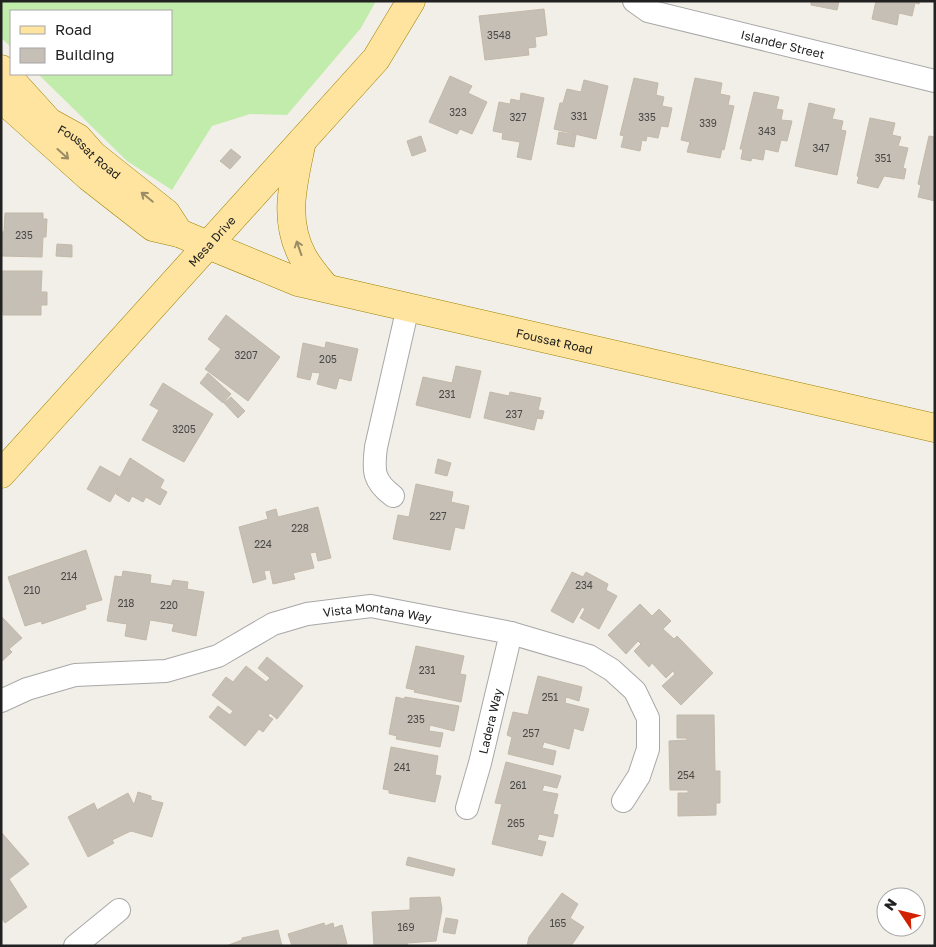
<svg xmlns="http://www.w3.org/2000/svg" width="936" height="947" font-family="'Golos Text',sans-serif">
<rect width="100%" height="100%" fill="#f1efe7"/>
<!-- grass -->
<path fill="#c2ecac" d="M1,1H376L361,28L287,115L250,114L212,126L172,190L127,161L38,74H171V11H11V47L1,38Z"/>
<!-- building -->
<path fill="#c6bfb6" stroke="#c3b9a9" d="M811,1H839L837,10L811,5Z
M876,1H920L919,4L915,3L912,16L899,13L897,25L872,19Z
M544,9L547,35L535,37L536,47L528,48L529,55L485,60L479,16Z
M450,76L472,86L468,93L487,102L472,134L460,129L457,134L429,122Z
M634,78L658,83L656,95L664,97L662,106L672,108L668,127L661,126L658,138L647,136L646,141L642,140L640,151L621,147L624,136L620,135Z
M695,78L722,83L720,94L730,96L728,105L734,106L724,150L722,149L720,158L687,152L690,142L681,140Z
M584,80L608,86L596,139L554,129L560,103H563L567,89L581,92Z
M754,92L779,97L776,109L783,110L781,120L792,121L787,141L781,140L778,152L765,149L763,160L752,158L751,161L741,159L743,149H740Z
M521,93L544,98L531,160L517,157L520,142L502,139L503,133L493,131L499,102L510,104L511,99L520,101Z
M809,103L835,109L832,119L843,121L841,130L846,131L837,175L795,166Z
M870,118L895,123L892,135L901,137L898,146L908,148L903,168L906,169L904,179L884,176L878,188L857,183L859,177L857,176Z
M559,132L576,135L574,147L557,144Z
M421,136L426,151L412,156L407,141Z
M929,136L935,137V201L918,197L921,185L918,184Z
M231,149L241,157L230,169L220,161Z
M5,213H43V219H47L46,237H43L42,257L1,256V232H4Z
M57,244L72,245V257L56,256Z
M1,271H42L41,292H47V305H41V315H3Z
M226,315L280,357L248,401L205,369L221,349L208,339Z
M326,342L358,349L351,381L339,378L336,389L317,384L320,373L312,372L310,380L297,377L303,343L325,348Z
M456,366L481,371L470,418L416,405L423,377L452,383Z
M208,373L231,394L223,403L200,383Z
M163,383L213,414L184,462L142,440L159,410L150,405Z
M490,392L509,396L510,392L541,398L538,410L544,411L542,419L537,418L534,430L484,418Z
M231,397L245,411L238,418L224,403Z
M130,458L164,480L160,488L167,492L160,505L146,497L143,502L132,496L129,502L116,494L118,488L110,502L87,489L100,466L120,477Z
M438,459L451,463L447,476L435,473Z
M416,484L453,492L451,502L469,506L464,529L455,527L450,550L393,539L398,515L409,517Z
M318,507L331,558L318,561L316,552L310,553L314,568L293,573L295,579L273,584L270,570L264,571L266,579L253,583L239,527L268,519L266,512L276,509L278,517Z
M86,550L102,600L85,605L86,609L42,624L41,621L25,626L8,577Z
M123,571L151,575L150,583L171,586L173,580L188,582L187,589L204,592L196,636L172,631L174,624L150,620L146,640L125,636L127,624L107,621L115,576L122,577Z
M572,572L583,577L586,572L608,584L606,590L617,596L599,629L580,618L585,609L582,607L573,623L551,611Z
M640,604L652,616L659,609L671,621L663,629L674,639L677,636L713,673L681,705L662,686L675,674L673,671L666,678L652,663L649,667L634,651L641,644L638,641L626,654L608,635Z
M1,616L22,638L9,649L12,652L1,662Z
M416,646L464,656L460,674L466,675L461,702L414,692L415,690L406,688Z
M267,657L303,686L277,719L270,713L268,716L273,719L263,732L259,729L245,746L209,717L218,706L230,715L233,711L212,695L226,677L233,682L246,666L266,682L270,678L258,668Z
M538,676L582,687L579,701L566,697L565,703L589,709L583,731L574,728L569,749L544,742L542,748L556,751L553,765L508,754L512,737L507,735L513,712L528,715Z
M396,697L404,699L405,697L459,706L454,731L430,725L429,731L443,733L440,747L396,739L397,736L389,734Z
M677,715H714L715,771H720V803H716V815L678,816V793H688V790H670L669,741L687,740V738H677Z
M391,747L438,756L435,775L441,776L435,802L389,793V790L383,789Z
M506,762L561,776L557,788L544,785L542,791L558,794L553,814L558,815L553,837L539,834L537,840L546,842L542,856L492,844L502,804L495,803Z
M138,792L151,796V800L163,803L152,837L131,831L112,840L114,843L88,857L68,817L94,803L97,810L128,793L134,805Z
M1,832L29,864L9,879L27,907L5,923L1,917Z
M408,857L455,869L453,876L406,865Z
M562,893L578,904L570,918L584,927L571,946H527L529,937Z
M440,897L442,909L436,941L407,943L408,946H374L372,912L410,910V898Z
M446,918L458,920L455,934L443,932Z
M324,923L325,926L333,923L334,928L342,925L347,944L292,946L288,934Z
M278,930L282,946H226L242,940V938Z"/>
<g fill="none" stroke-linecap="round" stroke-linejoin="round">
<!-- minor casing -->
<g stroke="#a8a8a8" stroke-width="24">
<g id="minor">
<path id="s1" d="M634,1L648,11L935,81"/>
<path d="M393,496C373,481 373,471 376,447L408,307"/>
<path id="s2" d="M1,701L27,689L75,675L166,671L218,656L273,624L307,614L371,606L511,633L589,656L612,670L635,691L648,718V749L639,776L623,801"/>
<path id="s3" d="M467,808L480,763L511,633"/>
<path d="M75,946L119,910"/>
</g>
</g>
<!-- major casing -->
<g stroke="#9d8200" stroke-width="29">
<g id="major">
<path id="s4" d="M1,69L49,122L78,138L93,155L166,213L179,233"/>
<path id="s5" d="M1,98L89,177L153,227L179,233L298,282L935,428"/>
<path d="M302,141C294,180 282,219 303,257C309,268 318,278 326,288"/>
<path id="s6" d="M1,474L376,59L411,1"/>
</g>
</g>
<!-- minor -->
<use href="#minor" stroke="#fff" stroke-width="22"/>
<!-- major -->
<use href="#major" stroke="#fee49f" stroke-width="28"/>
</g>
<!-- one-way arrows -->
<defs><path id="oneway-shaft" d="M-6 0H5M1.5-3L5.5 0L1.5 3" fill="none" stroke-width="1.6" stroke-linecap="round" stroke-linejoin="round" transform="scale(1.25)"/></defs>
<g stroke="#9b8c66">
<use href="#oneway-shaft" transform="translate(63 154) rotate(42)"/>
<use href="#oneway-shaft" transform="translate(147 197) rotate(-141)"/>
<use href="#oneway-shaft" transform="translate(299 248) rotate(-109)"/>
</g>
<g text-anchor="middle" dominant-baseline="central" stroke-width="4.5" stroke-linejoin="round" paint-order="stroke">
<!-- number labels -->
<g font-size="10" fill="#4a4846">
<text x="499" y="35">3548</text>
<text x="458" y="112">323</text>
<text x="579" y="116">331</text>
<text x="518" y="117">327</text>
<text x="647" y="117">335</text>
<text x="708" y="123">339</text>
<text x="767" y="131">343</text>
<text x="821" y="148">347</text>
<text x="883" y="158">351</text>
<text x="24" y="235">235</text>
<text x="246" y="355">3207</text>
<text x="328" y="359">205</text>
<text x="447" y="394">231</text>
<text x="514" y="414">237</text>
<text x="184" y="429">3205</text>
<text x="438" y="516">227</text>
<text x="300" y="528">228</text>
<text x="263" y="544">224</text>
<text x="69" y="576">214</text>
<text x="584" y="585">234</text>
<text x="32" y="590">210</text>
<text x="126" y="603">218</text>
<text x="169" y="605">220</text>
<text x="427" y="670">231</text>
<text x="550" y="697">251</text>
<text x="416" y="719">235</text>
<text x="531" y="733">257</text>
<text x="402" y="767">241</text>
<text x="686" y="775">254</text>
<text x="518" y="785">261</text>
<text x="516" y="823">265</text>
<text x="558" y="923">165</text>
<text x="406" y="927">169</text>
</g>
<!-- street labels -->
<g font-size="12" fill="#212121" stroke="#fff">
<text stroke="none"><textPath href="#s1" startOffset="156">Islander Street</textPath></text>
<text stroke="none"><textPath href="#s4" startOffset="122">Foussat Road</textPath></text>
<text stroke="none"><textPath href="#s6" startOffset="314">Mesa Drive</textPath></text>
<text stroke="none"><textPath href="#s5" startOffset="618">Foussat Road</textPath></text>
<text stroke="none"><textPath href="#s2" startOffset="394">Vista Montana Way</textPath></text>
<text stroke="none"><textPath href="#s3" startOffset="90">Ladera Way</textPath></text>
</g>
</g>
<!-- border -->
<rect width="936" height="947" fill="none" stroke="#212121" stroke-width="5"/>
<!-- legend -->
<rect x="10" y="10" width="162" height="65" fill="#ffffff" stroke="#a6a6a6"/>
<rect x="20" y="26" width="25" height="8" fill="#fee49f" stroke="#a6a6a6"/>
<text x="55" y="35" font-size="15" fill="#212121">Road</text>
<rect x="20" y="48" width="25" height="15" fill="#c6bfb6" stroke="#a6a6a6"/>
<text x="55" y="60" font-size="15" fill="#212121">Building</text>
<!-- north arrow -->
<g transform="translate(901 912) rotate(305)"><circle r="24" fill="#ffffff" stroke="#a6a6a6"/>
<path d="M0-4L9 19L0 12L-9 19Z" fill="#d12100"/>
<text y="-8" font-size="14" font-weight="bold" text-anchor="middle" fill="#212121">N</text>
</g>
</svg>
